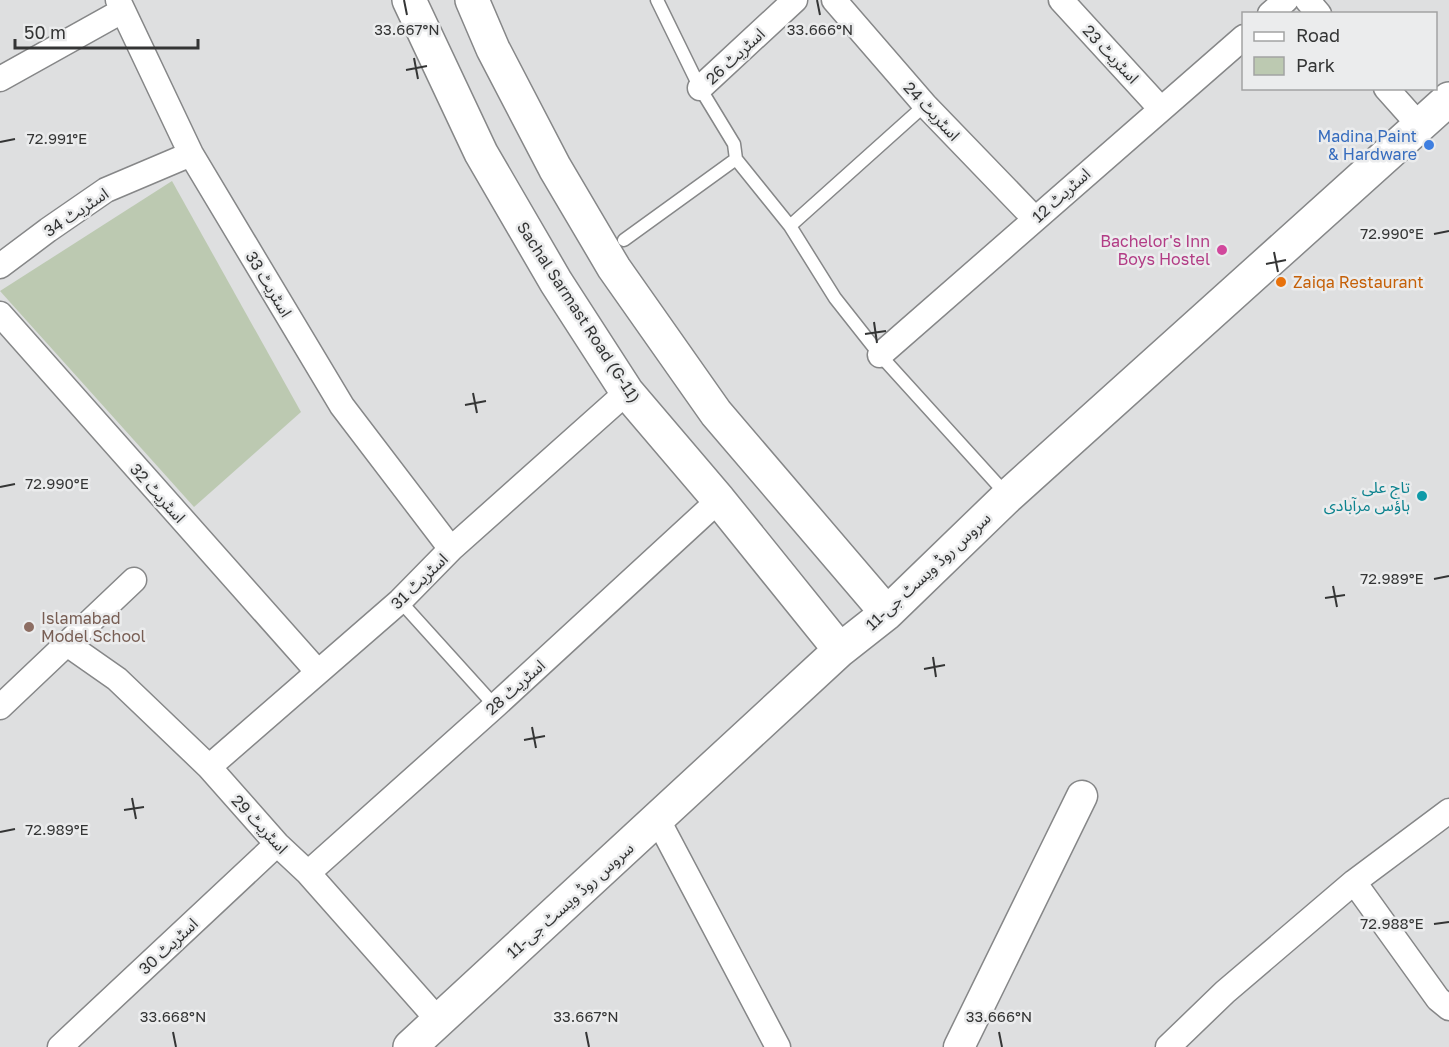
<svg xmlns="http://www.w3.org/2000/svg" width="1449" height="1047" font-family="'Golos Text','Noto Sans Arabic',sans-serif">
<rect width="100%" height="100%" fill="#dedfe0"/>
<!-- green -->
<path fill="#bcc9b1" d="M172,181L301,412L194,507L0,291Z"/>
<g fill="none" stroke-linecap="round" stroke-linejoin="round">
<!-- service casing -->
<g stroke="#868788" stroke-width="15">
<path id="service" d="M657,0L700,88L734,144L736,159L790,226L835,298L880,355L1007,495
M790,226L925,105
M624,240L736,159
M400,601L495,706"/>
</g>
<!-- minor casing -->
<g stroke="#868788" stroke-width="27">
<path id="minor" d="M118,0L191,154L342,406L451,549
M834,0L925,105L1035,219
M1061,0L1160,108
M1307,0L1319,14
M1270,14L1286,0
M0,79L122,11
M700,88L795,0
M1386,88L1419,125
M0,266L48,230L106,190L191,154
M0,314L317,671
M880,355L1244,37
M67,644L117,679L209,767L277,844L308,873L439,1021
M0,707L134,580
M209,767L400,601L451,549L627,392
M658,820L778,1047
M308,873L495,706L719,500
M1354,882L1438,999L1449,1008
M60,1047L277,844
M1168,1047L1225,992L1354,882L1449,811"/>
</g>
<!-- tertiary casing -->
<g stroke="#868788" stroke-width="33">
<path id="tertiary" d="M959,1047L1082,796"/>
</g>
<!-- secondary casing -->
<g stroke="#868788" stroke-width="36">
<path id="secondary" d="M409,0L481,153L556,282L627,392L719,500L840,650
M472,0L493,49L555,168L614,268L716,413L887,613
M410,1047L840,650L887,613L1008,496L1449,99"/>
</g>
<!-- service -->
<use href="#service" stroke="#fff" stroke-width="12"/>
<!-- minor -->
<use href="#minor" stroke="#fff" stroke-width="24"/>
<!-- tertiary -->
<use href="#tertiary" stroke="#fff" stroke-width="30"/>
<!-- secondary -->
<use href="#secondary" stroke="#fff" stroke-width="33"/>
</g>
<!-- ticks -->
<path fill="none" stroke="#343535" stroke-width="2" d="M404,0L407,15M817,0L820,15M414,58L418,79M406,70L427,66M0,142L15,139M1434,234L1449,231M1274,252L1278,272M1266,264L1286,260M874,322L877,343M865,334L886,331M473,393L477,413M465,405L486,401M0,487L15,484M1434,579L1449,576M1333,586L1337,607M1325,598L1345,595M933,657L936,677M924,669L945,665M532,727L536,748M524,740L545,736M132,798L136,819M124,810L144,807M0,832L15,829M1434,924L1449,922M173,1032L176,1047M586,1032L589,1047M999,1032L1002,1047"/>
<!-- markers -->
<circle fill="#3f7fe0" stroke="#ebeced" stroke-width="2" cx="1429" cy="145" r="6"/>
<circle fill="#d1479c" stroke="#ebeced" stroke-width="2" cx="1222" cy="250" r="6"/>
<circle fill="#e8710a" stroke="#ebeced" stroke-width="2" cx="1281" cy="282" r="6"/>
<circle fill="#0f9aa8" stroke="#ebeced" stroke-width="2" cx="1422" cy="496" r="6"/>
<circle fill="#8d6e63" stroke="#ebeced" stroke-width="2" cx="29" cy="627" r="6"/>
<g text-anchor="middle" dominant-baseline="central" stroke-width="5" stroke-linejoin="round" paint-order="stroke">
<!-- street labels -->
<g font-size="16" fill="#343535" stroke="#ebeced">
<text transform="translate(1111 54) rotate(47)">اسٹریٹ 23</text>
<text transform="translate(735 56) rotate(-43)">اسٹریٹ 26</text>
<text transform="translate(932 111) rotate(47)">اسٹریٹ 24</text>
<text transform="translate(1061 195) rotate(-42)">اسٹریٹ 12</text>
<text transform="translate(76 212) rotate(-34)">اسٹریٹ 34</text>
<text transform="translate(269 284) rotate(59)">اسٹریٹ 33</text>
<text transform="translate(579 312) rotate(57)">Sachal Sarmast Road (G-11)</text>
<text transform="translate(158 493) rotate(48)">اسٹریٹ 32</text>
<text transform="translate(928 571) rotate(-43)">سروس روڈ ویسٹ جی-11</text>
<text transform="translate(419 581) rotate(-44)">اسٹریٹ 31</text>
<text transform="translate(515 687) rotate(-42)">اسٹریٹ 28</text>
<text transform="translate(260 824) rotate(47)">اسٹریٹ 29</text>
<text transform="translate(570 900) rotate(-42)">سروس روڈ ویسٹ جی-11</text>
<text transform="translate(168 946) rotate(-43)">اسٹریٹ 30</text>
</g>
<!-- shop labels -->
<g font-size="16" fill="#366cbe" stroke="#ebeced" text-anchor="end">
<text x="1417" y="136">Madina Paint<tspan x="1417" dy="18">&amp; Hardware</tspan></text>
</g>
<!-- hotel labels -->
<g font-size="16" fill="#b23c85" stroke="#ebeced" text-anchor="end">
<text x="1210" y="241">Bachelor's Inn<tspan x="1210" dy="18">Boys Hostel</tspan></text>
</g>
<!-- food labels -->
<g font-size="16" fill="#c56008" stroke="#ebeced" text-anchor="start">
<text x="1293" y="282">Zaiqa Restaurant</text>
</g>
<!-- culture labels -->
<g font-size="16" fill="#0d838f" stroke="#ebeced" text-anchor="end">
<text x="1410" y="487">تاج علی<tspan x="1410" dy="18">ہاؤس مرآبادی</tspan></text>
</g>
<!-- education labels -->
<g font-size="16" fill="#785e54" stroke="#ebeced" text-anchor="start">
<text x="41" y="618">Islamabad<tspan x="41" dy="18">Model School</tspan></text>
</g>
</g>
<g font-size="15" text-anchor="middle" fill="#343535" stroke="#ebeced" stroke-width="5" stroke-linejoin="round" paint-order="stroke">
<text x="407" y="35">33.667°N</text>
<text x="820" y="35">33.666°N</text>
<text x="57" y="144">72.991°E</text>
<text x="1392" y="239">72.990°E</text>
<text x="57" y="489">72.990°E</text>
<text x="1392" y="584">72.989°E</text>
<text x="57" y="835">72.989°E</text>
<text x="1392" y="929">72.988°E</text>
<text x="173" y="1022">33.668°N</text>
<text x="586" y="1022">33.667°N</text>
<text x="999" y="1022">33.666°N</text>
</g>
<!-- legend -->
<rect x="1242" y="12" width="195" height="78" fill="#ebeced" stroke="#a2a3a3" stroke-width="1.5"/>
<rect x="1254" y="32" width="30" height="9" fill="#ffffff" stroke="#a2a3a3" stroke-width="1.5"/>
<text x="1296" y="42" font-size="18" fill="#343535">Road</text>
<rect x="1254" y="57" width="30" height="18" fill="#bcc9b1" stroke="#a2a3a3" stroke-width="1.5"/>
<text x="1296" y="72" font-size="18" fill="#343535">Park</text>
<!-- scale -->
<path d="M15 39v9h183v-9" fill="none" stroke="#343535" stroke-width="3"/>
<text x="24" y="39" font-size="18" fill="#343535" stroke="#ebeced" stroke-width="4.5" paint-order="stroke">50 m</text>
</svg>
